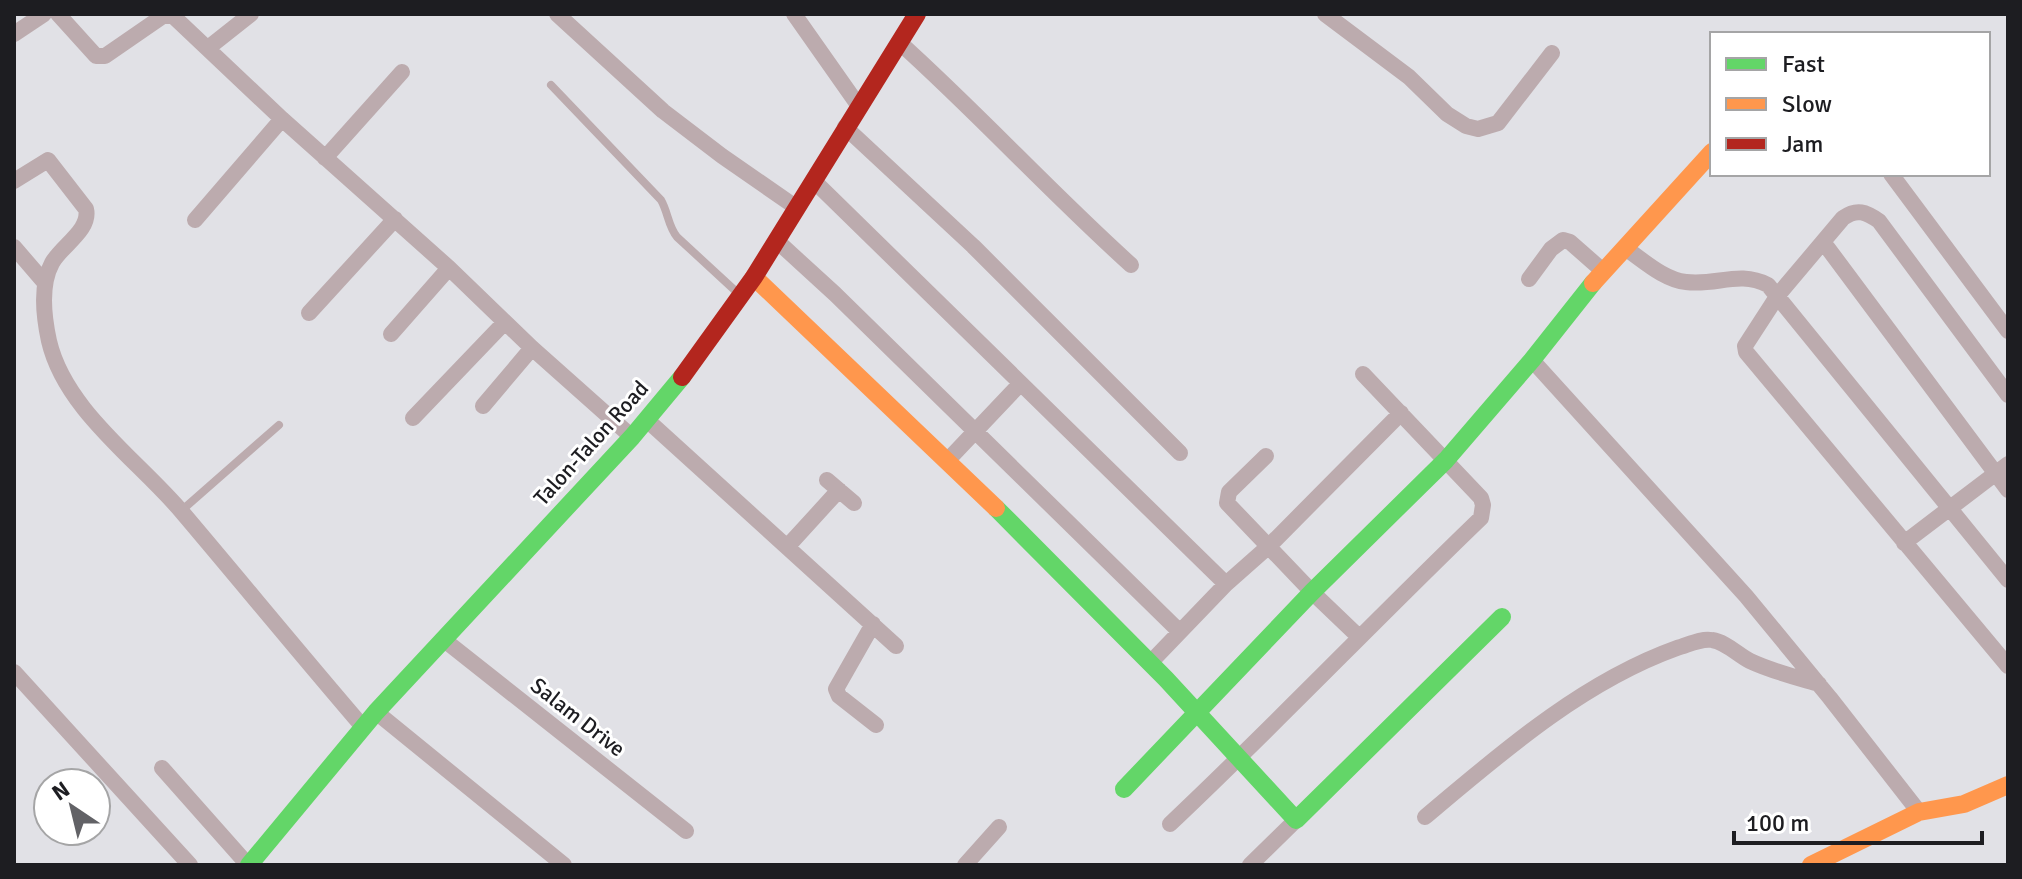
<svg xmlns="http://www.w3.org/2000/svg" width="2022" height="879" font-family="Signika,sans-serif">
<rect width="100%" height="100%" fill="#e1e1e6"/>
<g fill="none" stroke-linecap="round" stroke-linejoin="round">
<!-- lane -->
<path stroke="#bcabae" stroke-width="8" d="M551,85L661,200C668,212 668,226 677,237L741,296
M181,511L279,425"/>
<!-- street -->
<path stroke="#bcabae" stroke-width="16" d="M58,14L96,56H105L163,16H173L282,119L449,268L532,348L632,437
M557,14L663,111L722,156L797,208
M794,14L858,105
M1325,14L1409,77L1447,114L1466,126L1478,129L1498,123L1552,53
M14,34L44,14
M899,42C979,114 1051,193 1131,265
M208,48L251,14
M845,127L973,246L1180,453
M325,158L402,72
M1891,174L2008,331
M14,181L48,160L86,209C91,230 61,246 52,263C40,285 44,318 49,341C65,410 138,460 182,512C243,584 302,656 363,727
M814,181L1226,584
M195,220L282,119
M777,241L835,294L1180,632
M1824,243L2008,490
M14,247L45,283
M1625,248C1643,260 1664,280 1686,282C1717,286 1739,270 1768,285L2008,580
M1529,279L1551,249L1563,240L1570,242L1603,271
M309,313L395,219
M391,334L449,268
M1532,360L1746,596L1830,698L1919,812
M2008,395L1879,221C1866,212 1857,208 1843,218L1778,295L1745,346L1746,352L2008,666
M483,406L532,348
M413,418L505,322
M647,420L896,646
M1266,456L1229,492L1227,503L1312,592L1358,636
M947,461L1020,384
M827,480L854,503
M1904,543L2008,464
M787,547L839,490
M873,624L836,689L839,696L876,725
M443,639L686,831
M1151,662L1226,584L1269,546L1401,413
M14,672L190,865
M376,712L564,865
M162,768L248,865
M1425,817C1501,753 1582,682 1677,648C1688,645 1701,638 1712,640C1726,642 1738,655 1750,661C1771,671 1795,677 1819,684
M1170,824C1276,724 1376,619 1481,518L1483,505L1481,498L1363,374
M965,865L999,827
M1250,865L1296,820"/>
<!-- fast -->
<path stroke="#63d668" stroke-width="18" d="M996,508L1166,679L1296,820L1502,617
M1124,789L1312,592L1446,460L1532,360L1593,283
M249,865L376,712L632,437L682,377"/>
<!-- slow -->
<path stroke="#ff974d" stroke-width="18" d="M754,277L996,508
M1593,283L1712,152
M1811,865L1919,812L1964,804L2008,785"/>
<!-- jam -->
<path stroke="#b3261e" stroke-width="18" d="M682,377L754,277L917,14"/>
</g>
<g text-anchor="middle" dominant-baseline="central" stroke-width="6" stroke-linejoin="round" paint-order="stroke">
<!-- street labels -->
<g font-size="22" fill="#1d1d21" stroke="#fff">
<text transform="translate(591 443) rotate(-48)">Talon-Talon Road</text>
<text transform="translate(578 717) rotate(38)">Salam Drive</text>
</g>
</g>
<!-- border -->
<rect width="2022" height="879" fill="none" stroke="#1d1d21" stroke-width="32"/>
<!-- legend -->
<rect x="1710" y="32" width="280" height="144" fill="#ffffff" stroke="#a5a5a6" stroke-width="2"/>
<rect x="1726" y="58" width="40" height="12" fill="#63d668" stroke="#a5a5a6" stroke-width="2"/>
<text x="1782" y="72" font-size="24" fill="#1d1d21">Fast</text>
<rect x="1726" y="98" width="40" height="12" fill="#ff974d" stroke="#a5a5a6" stroke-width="2"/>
<text x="1782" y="112" font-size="24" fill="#1d1d21">Slow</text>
<rect x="1726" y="138" width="40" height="12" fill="#b3261e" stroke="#a5a5a6" stroke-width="2"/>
<text x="1782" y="152" font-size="24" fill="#1d1d21">Jam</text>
<!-- north arrow -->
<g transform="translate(72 807) rotate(325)"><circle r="38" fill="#ffffff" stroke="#a5a5a6" stroke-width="2"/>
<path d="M0-6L14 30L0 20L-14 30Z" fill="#626266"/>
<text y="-12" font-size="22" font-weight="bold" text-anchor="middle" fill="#1d1d21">N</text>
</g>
<!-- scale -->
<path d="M1734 831v12h248v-12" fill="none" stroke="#1d1d21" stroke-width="4"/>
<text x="1746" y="831" font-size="24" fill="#1d1d21" stroke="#ffffff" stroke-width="6" paint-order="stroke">100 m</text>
</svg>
